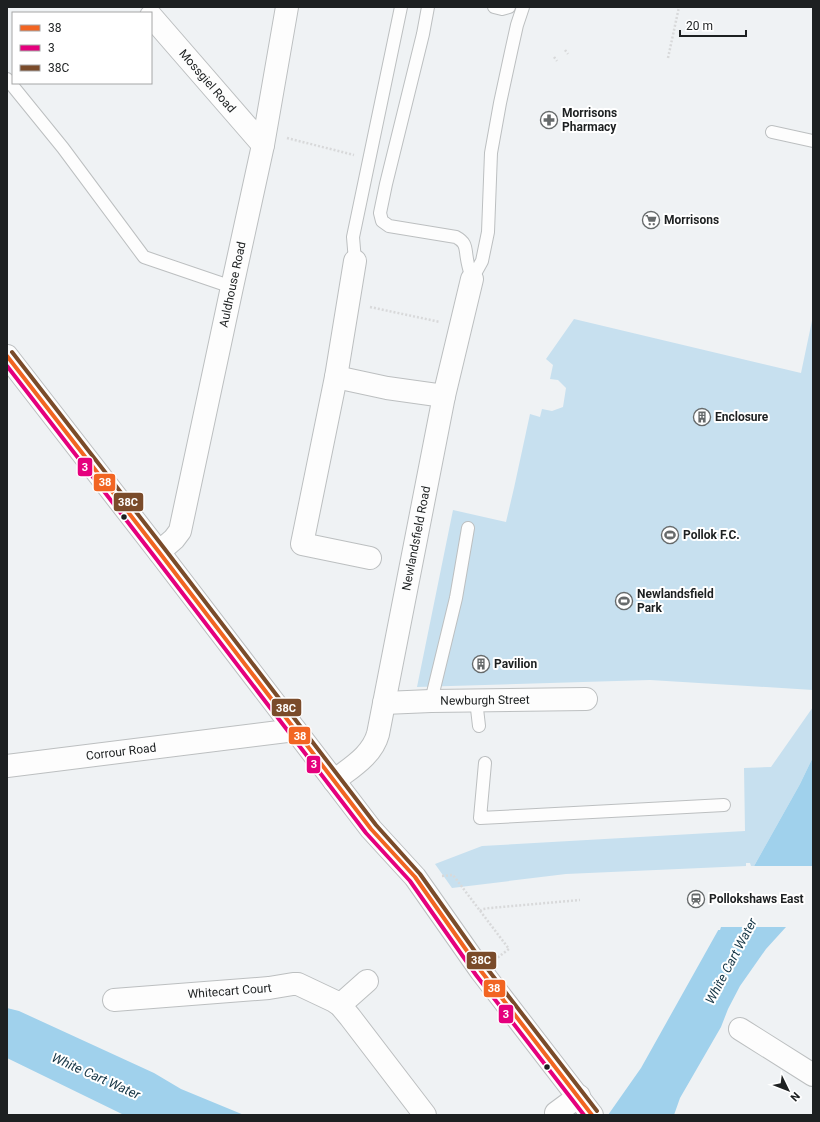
<svg xmlns="http://www.w3.org/2000/svg" width="820" height="1122" font-family="Roboto,sans-serif">
<rect width="100%" height="100%" fill="#eff2f4"/>
<!-- green -->
<path fill="#c7e0ef" d="M813,316V690L650,680L417,687L453,510L506,522L514,488L530,414L540,417L542,409L552,411L563,407L566,388L558,380L550,379L553,365L546,359L574,319L801,373Z
M813,707V757L800,784L754,866H751L750,863H746V866L566,874L452,888L435,864L482,846L745,831L744,768L771,767Z"/>
<!-- water -->
<path fill="#a0d1ec" d="M813,757V882L786,927L766,949L740,986L728,1009L721,1027L680,1098L674,1115H608L641,1068L800,784Z
M7,1008L19,1011L154,1073L181,1089L244,1115H124L7,1058Z"/>
<!-- pier -->
<path fill="#eff2f4" d="M752,866H813V886L788,927H721L720,930H716Z"/>
<g fill="none" stroke-linecap="round" stroke-linejoin="round">
<!-- lane casing -->
<g stroke="#bcbfc0" stroke-width="14">
<path id="lane" d="M428,7L423,34L386,184L380,213L382,221L389,226L456,237C467,243 465,248 467,259C468,266 470,272 472,279
M494,7L502,9L509,7
M7,79L63,148L144,257L232,287
M772,132L813,141
M355,261L353,237L401,7
M472,279L482,261L488,232L491,153L500,103L511,52L517,25L523,7
M476,700L479,726
M431,701L456,598L468,528
M485,763L480,818L724,805"/>
</g>
<!-- street casing -->
<g stroke="#bcbfc0" stroke-width="24">
<g id="street">
<path id="s1" d="M151,16L263,145"/>
<path d="M355,261L336,377L302,544L370,558"/>
<path d="M336,377L387,388L444,396"/>
<path id="s2" d="M384,703L431,701L586,699"/>
<path id="s3" d="M7,766L295,730"/>
<path id="s4" d="M334,781C350,768 372,756 378,734L444,396L472,279"/>
<path id="s5" d="M114,1000L269,988L293,984H298L334,1001L340,1005L350,1017L425,1115"/>
<path d="M340,1005L367,981"/>
<path d="M740,1029L813,1075"/>
<path d="M556,1113L579,1096"/>
</g>
</g>
<!-- secondary casing -->
<g stroke="#bcbfc0" stroke-width="24">
<g id="secondary">
<path id="s6" d="M159,552L174,539L180,531L232,287L263,145L287,7"/>
</g>
</g>
<!-- primary casing -->
<g stroke="#bcbfc0" stroke-width="24">
<path id="primary" d="M7,356L159,552L371,829L415,877L481,971L592,1115"/>
</g>
<!-- path -->
<path stroke="#d8d9da" stroke-width="2.5" stroke-dasharray="2 2" stroke-linecap="butt" d="M565,50L568,54
M554,57L557,61
M668,58L679,7
M287,138L354,155
M370,307L440,322
M442,876L453,875L509,949L497,958
M480,911L483,909L490,908L580,900"/>
<!-- lane -->
<use href="#lane" stroke="#fdfdfd" stroke-width="12"/>
<!-- street -->
<use href="#street" stroke="#fdfdfd" stroke-width="22"/>
<!-- secondary -->
<use href="#secondary" stroke="#fdfdfd" stroke-width="22"/>
<!-- primary -->
<use href="#primary" stroke="#fdfdfd" stroke-width="22"/>
<!-- bus-1 casing -->
<g stroke="#fff" stroke-width="7">
<path id="bus-1" d="M7,356L159,552L371,829L415,877L481,971L592,1115"/>
</g>
<!-- bus-2 casing -->
<g stroke="#fff" stroke-width="7">
<path id="bus-2" d="M7,366L154,556L366,833L410,881L476,975L584,1115"/>
</g>
<!-- bus-3 casing -->
<g stroke="#fff" stroke-width="7">
<path id="bus-3" d="M12,352L164,548L376,825L420,874L486,967L597,1111"/>
</g>
<!-- bus-1 -->
<use href="#bus-1" stroke="#f26522" stroke-width="4"/>
<!-- bus-2 -->
<use href="#bus-2" stroke="#e5007d" stroke-width="4"/>
<!-- bus-3 -->
<use href="#bus-3" stroke="#7a4b2a" stroke-width="4"/>
</g>
<!-- icons -->
<defs>
<g id="pharmacy-ring" transform="scale(0.9)"><circle r="9.5" fill="#fff" stroke="#666a6b" stroke-width="1.5"/><path d="M-2-6h4v4h4v4h-4v4h-4v-4h-4v-4h4Z" fill="#666a6b"/></g>
<g id="supermarket-ring" transform="scale(0.9)"><circle r="9.5" fill="#fff" stroke="#666a6b" stroke-width="1.5"/><path d="M-6-5.5h2.5l.6 2H6L4.5 2H-2.5L-4.4-4H-6ZM-1.5 3.2a1.3 1.3 0 1 0 .1 0ZM3 3.2a1.3 1.3 0 1 0 .1 0Z" fill="#666a6b"/></g>
<g id="building-ring" transform="scale(0.9)"><circle r="9.5" fill="#fff" stroke="#666a6b" stroke-width="1.5"/><path d="M-4-6H4V6H1V3H-1V6H-4ZM-2.5-4.3h1.7v1.8h-1.7ZM.8-4.3h1.7v1.8H.8ZM-2.5-1h1.7V.8h-1.7ZM.8-1h1.7V.8H.8Z" fill="#666a6b"/></g>
<g id="stadium-ring" transform="scale(0.9)"><circle r="9.5" fill="#fff" stroke="#666a6b" stroke-width="1.5"/><path d="M0-5a6.5 5 0 1 0 0 10a6.5 5 0 1 0 0-10ZM-3.5-1.8h7v3.6h-7Z" fill="#666a6b"/></g>
<g id="station-ring" transform="scale(0.9)"><circle r="9.5" fill="#fff" stroke="#666a6b" stroke-width="1.5"/><path d="M-3-6H3Q5-6 5-4V2Q5 4 3 4L4.5 6H3L1.5 4h-3L-3 6H-4.5L-3 4Q-5 4-5 2V-4Q-5-6-3-6ZM-3.5-4v3h7v-3ZM-3.5 1v1.5H-2V1ZM2 1v1.5H3.5V1Z" fill="#666a6b"/></g>
</defs>
<g fill-rule="evenodd">
<use href="#pharmacy-ring" x="549" y="120"/>
<use href="#supermarket-ring" x="651" y="220"/>
<use href="#building-ring" x="702" y="417"/>
<use href="#stadium-ring" x="670" y="535"/>
<use href="#stadium-ring" x="624" y="601"/>
<use href="#building-ring" x="481" y="664"/>
<use href="#station-ring" x="696" y="899"/>
</g>
<!-- markers -->
<g fill="#1d2021" stroke="#fff" stroke-width="1.5">
<circle cx="124" cy="517" r="3.5"/>
<circle cx="547" cy="1067" r="3.5"/>
</g>
<g text-anchor="middle" dominant-baseline="central" stroke-width="4" stroke-linejoin="round" paint-order="stroke">
<!-- street labels -->
<g font-size="12" fill="#1d2021" stroke="#fff">
<text stroke="none"><textPath href="#s1" startOffset="86">Mossgiel Road</textPath></text>
<text stroke="none"><textPath href="#s6" startOffset="282">Auldhouse Road</textPath></text>
<text stroke="none"><textPath href="#s4" startOffset="265">Newlandsfield Road</textPath></text>
<text stroke="none"><textPath href="#s2" startOffset="101">Newburgh Street</textPath></text>
<text stroke="none"><textPath href="#s3" startOffset="115">Corrour Road</textPath></text>
<text stroke="none"><textPath href="#s5" startOffset="116">Whitecart Court</textPath></text>
</g>
<!-- poi labels -->
<g font-size="12" font-weight="bold" fill="#1d2021" stroke="#fff" text-anchor="start">
<text x="562" y="113">Morrisons<tspan x="562" dy="14">Pharmacy</tspan></text>
<text x="664" y="220">Morrisons</text>
<text x="715" y="417">Enclosure</text>
<text x="683" y="535">Pollok F.C.</text>
<text x="637" y="594">Newlandsfield<tspan x="637" dy="14">Park</tspan></text>
<text x="494" y="664">Pavilion</text>
<text x="709" y="899">Pollokshaws East</text>
</g>
<!-- water labels -->
<g font-size="13" font-style="italic" fill="#153545" stroke="#fff">
<text transform="translate(731 961) rotate(-62)">White Cart Water</text>
<text transform="translate(96 1076) rotate(24)">White Cart Water</text>
</g>
</g>
<g stroke="#fff" stroke-width="1.5">
<rect x="77" y="457" width="16" height="20" rx="4" fill="#e5007d"/>
<rect x="93" y="473" width="23" height="19" rx="4" fill="#f26522"/>
<rect x="113" y="492" width="31" height="20" rx="4" fill="#7a4b2a"/>
<rect x="271" y="698" width="31" height="19" rx="4" fill="#7a4b2a"/>
<rect x="288" y="726" width="23" height="19" rx="4" fill="#f26522"/>
<rect x="306" y="755" width="15" height="19" rx="4" fill="#e5007d"/>
<rect x="466" y="951" width="31" height="19" rx="4" fill="#7a4b2a"/>
<rect x="483" y="979" width="23" height="19" rx="4" fill="#f26522"/>
<rect x="498" y="1004" width="16" height="20" rx="4" fill="#e5007d"/>
</g>
<g font-size="11" text-anchor="middle" font-weight="bold" fill="#fff">
<text x="85" y="471">3</text>
<text x="105" y="486">38</text>
<text x="128" y="506">38C</text>
<text x="286" y="712">38C</text>
<text x="300" y="740">38</text>
<text x="314" y="768">3</text>
<text x="481" y="964">38C</text>
<text x="494" y="992">38</text>
<text x="506" y="1018">3</text>
</g>
<!-- border -->
<rect width="820" height="1122" fill="none" stroke="#1d2021" stroke-width="16"/>
<!-- legend -->
<rect x="12" y="12" width="140" height="72" fill="#ffffff" stroke="#a5a6a6"/>
<rect x="20" y="25" width="20" height="6" fill="#f26522" stroke="#a5a6a6"/>
<text x="48" y="32" font-size="12" fill="#1d2021">38</text>
<rect x="20" y="45" width="20" height="6" fill="#e5007d" stroke="#a5a6a6"/>
<text x="48" y="52" font-size="12" fill="#1d2021">3</text>
<rect x="20" y="65" width="20" height="6" fill="#7a4b2a" stroke="#a5a6a6"/>
<text x="48" y="72" font-size="12" fill="#1d2021">38C</text>
<!-- north arrow -->
<g transform="translate(788 1090) rotate(133)" stroke="#ffffff" stroke-width="3" paint-order="stroke">
<path d="M0-3L7 15L0 10L-7 15Z" fill="#1d2021"/>
<text y="-6" font-size="11" font-weight="bold" text-anchor="middle" fill="#1d2021">N</text>
</g>
<!-- scale -->
<path d="M680 30v6h66v-6" fill="none" stroke="#1d2021" stroke-width="2"/>
<text x="686" y="30" font-size="12" fill="#1d2021" stroke="#ffffff" stroke-width="3" paint-order="stroke">20 m</text>
</svg>
